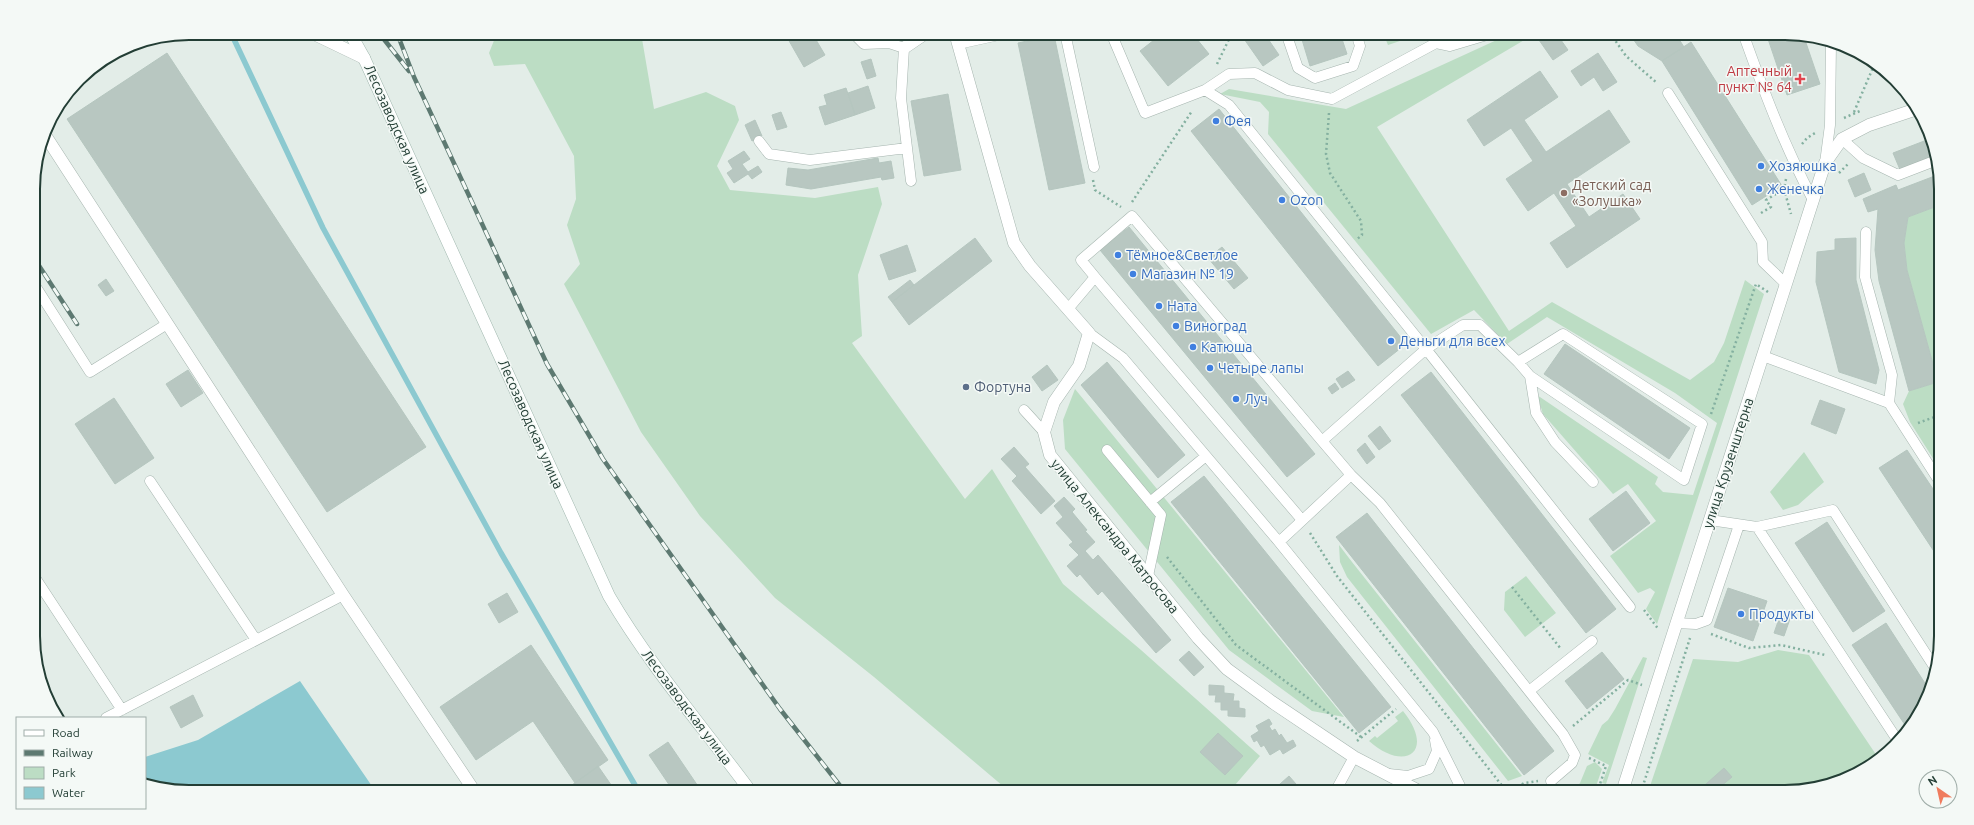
<svg xmlns="http://www.w3.org/2000/svg" width="1974" height="825" font-family="Ubuntu,sans-serif">
<rect width="100%" height="100%" fill="#e3ede8"/>
<!-- green -->
<path fill="#bcddc4" d="M497,33H641L654,109L706,92L735,106L739,120L717,166L730,190L815,198L878,187L882,204L858,275L862,336L852,343L965,499L992,469L1063,584L1141,650L1260,756L1229,792H1010L874,677L775,598L700,516L641,432L564,284L580,264L567,225L576,199L574,156L525,64L494,66L489,53Z
M1383,33H1404L1406,39L1388,45Z
M1512,33H1536L1377,127L1509,331L1552,302L1690,380L1714,362L1724,343L1745,280L1764,294L1657,624L1646,609L1655,592L1650,588L1638,593L1610,556L1656,521L1628,484L1613,494L1543,414L1537,395L1658,477L1655,484L1663,492L1693,495L1717,423L1675,393L1547,317L1507,344L1474,310L1431,334L1268,134L1269,112L1260,102L1220,94L1229,89L1346,109Z
M1940,205L1941,471L1910,422L1903,404L1909,391L1938,382L1907,270L1904,243L1908,217Z
M1075,389L1344,717L1312,711L1229,650L1065,449L1063,420Z
M1804,452L1824,482L1798,505L1783,510L1770,492Z
M1339,545L1352,562L1522,776L1508,781L1347,577L1340,562Z
M1526,576L1556,613L1525,637L1504,610L1505,592Z
M1778,650L1809,655L1879,759L1872,766L1835,784L1795,792H1648L1693,659L1738,662Z
M1643,657L1647,658L1606,784L1602,783L1609,765L1588,754L1602,725L1608,720L1615,709Z
M1403,711C1436,752 1405,773 1369,741L1375,736L1377,738L1398,721L1395,717Z
M1595,762L1602,769L1594,792H1573L1580,783L1587,766Z"/>
<!-- water -->
<path fill="#8cc9d0" d="M300,681L376,792H189L145,783V757L198,740Z"/>
<g fill="none" stroke-linecap="round" stroke-linejoin="round">
<!-- stream -->
<path stroke="#8cc9d0" stroke-width="5.5" d="M231,33L323,228L501,553L639,792"/>
</g>
<!-- building -->
<path fill="#b8c7c1" stroke="#b5c6bf" d="M798,33H812L825,55L804,67L788,39Z
M1163,33H1192L1209,54L1168,86L1140,51Z
M1246,33H1264L1279,55L1263,66L1242,36Z
M1300,33H1340L1347,54L1310,66Z
M1443,33H1465L1446,40Z
M1550,33H1556L1568,50L1553,60L1539,40Z
M1629,33H1675L1684,47L1662,61L1638,46Z
M1766,33H1785L1804,37L1820,84L1787,95Z
M1054,35L1085,183L1049,190L1018,43Z
M1691,42L1782,186L1752,205L1662,61Z
M167,53L426,447L327,512L67,119Z
M1598,53L1617,82L1603,91L1594,77L1581,86L1571,71Z
M871,59L876,76L867,79L861,62Z
M1540,71L1558,97L1524,120L1546,152L1609,110L1630,142L1567,184L1589,217L1623,194L1640,219L1567,268L1550,243L1576,226L1554,193L1528,211L1506,179L1533,161L1511,128L1484,146L1467,120Z
M868,86L875,108L855,115L848,93Z
M846,88L855,115L825,125L819,107L827,105L824,95Z
M948,94L961,170L924,176L911,101Z
M1219,109L1406,344L1378,366L1191,131Z
M781,112L787,127L777,130L772,115Z
M755,120L762,136L752,141L745,125Z
M1932,138L1937,158L1901,172L1893,153Z
M744,151L750,159L742,164L748,172L758,166L762,172L752,179L748,174L734,183L727,173L733,169L728,161Z
M878,158L879,163L891,161L894,178L882,180L881,177L811,189L786,185L788,168L808,170Z
M1864,173L1871,190L1855,197L1848,180Z
M1940,174V205L1908,217L1904,243L1907,270L1938,382L1909,391L1879,281L1875,250L1878,209L1868,212L1863,199L1896,185L1898,190Z
M1129,227L1315,454L1287,477L1100,250Z
M975,238L992,261L909,325L892,302Z
M1856,238V280L1879,370L1876,384L1839,372L1816,282L1817,252L1835,250V239Z
M907,245L916,271L889,280L880,255Z
M1222,247L1248,278L1234,289L1208,258Z
M106,279L114,291L106,296L98,285Z
M910,280L914,285L892,302L888,297Z
M1565,344L1690,428L1669,459L1544,374Z
M1107,362L1185,455L1158,478L1081,385Z
M1047,365L1058,380L1042,391L1032,377Z
M188,370L203,393L181,407L166,384Z
M1348,371L1355,380L1342,388L1336,379Z
M1431,372L1616,609L1586,633L1401,395Z
M1335,383L1339,389L1332,394L1328,388Z
M114,398L154,458L115,484L75,424Z
M1820,400L1845,409L1836,434L1811,424Z
M1380,426L1391,441L1379,450L1368,436Z
M1365,443L1375,457L1367,464L1357,450Z
M1014,447L1029,464L1025,467L1055,501L1041,514L1012,481L1017,476L1001,459Z
M1907,450L1941,501V562L1879,468Z
M1204,476L1391,707L1359,733L1171,502Z
M1626,491L1650,523L1613,551L1589,519Z
M1064,497L1075,509L1072,512L1087,530L1085,531L1095,542L1085,551L1093,560L1098,555L1171,640L1156,653L1102,591L1098,595L1080,574L1077,577L1067,566L1079,555L1069,545L1073,542L1056,523L1063,517L1054,506Z
M1367,513L1554,751L1524,775L1336,537Z
M1827,522L1885,611L1853,632L1795,543Z
M1728,588L1767,601L1753,641L1714,627Z
M507,593L518,612L499,623L488,604Z
M1781,613L1791,616L1784,636L1774,633Z
M1886,623L1930,691L1929,695L1909,731L1852,645Z
M531,645L608,760L575,783L533,721L476,760L440,707Z
M1189,651L1204,667L1194,676L1179,660Z
M1602,652L1624,679L1587,709L1565,681Z
M1209,685L1224,686V693L1234,694L1233,701H1239V708L1245,709V717L1228,716V710H1221V702H1215L1216,695H1209Z
M193,695L203,716L181,728L170,707Z
M1269,719L1272,724L1269,726L1272,731L1275,729L1279,736L1281,734L1287,743L1293,740L1296,746L1283,754L1280,749L1270,755L1264,745L1261,747L1257,740L1254,742L1251,736L1259,731L1256,726Z
M1218,733L1243,756L1225,775L1200,752Z
M668,742L702,792H674L649,755Z
M598,766L616,792H561L575,783Z
M1724,768L1732,777L1714,792H1697Z
M1289,776L1303,792H1271Z
M1377,784L1385,792H1371Z"/>
<g fill="none" stroke-linecap="round" stroke-linejoin="round">
<!-- service casing -->
<g stroke="#a6b5af" stroke-width="11">
<path id="service" d="M853,33L864,44L889,43L904,48L901,98L911,181
M1065,33L1094,167
M1286,33L1298,68L1315,78L1353,66L1360,46L1356,33
M1743,33C1764,92 1784,145 1813,200
M1114,40L1145,113L1205,90L1229,74L1255,73L1288,90L1332,99L1436,43L1432,33
M1436,43L1450,46L1487,35
M958,44L1008,33
M1205,90L1229,105L1426,349L1322,441L1351,475L1279,542
M1668,93L1762,242L1763,262L1786,284
M1842,139L1863,158L1898,175L1937,160
M759,141L769,154L810,160L907,148
M1825,163L1830,125L1831,42
M1866,232L1865,277L1892,375L1889,403
M1095,277L1081,260L1132,216L1322,441
M34,284L90,372L167,324
M1068,309L1095,277L1302,520
M1089,333L1123,358L1279,542L1433,732L1463,792
M1763,356L1889,403L1941,484
M1518,362L1563,334L1702,424L1684,480L1530,376
M1024,410L1044,432
M1107,450L1161,515L1148,576
M1351,475L1380,503L1563,734L1575,755L1572,763L1551,781
M150,481L256,640
M1593,482L1555,442L1536,413L1530,376L1518,362L1480,325H1463L1426,349L1630,607
M1150,502L1206,456
M1710,520L1757,527L1833,510L1935,668
M1757,527L1898,741
M34,576L122,710
M1676,623L1696,624L1707,620L1739,525
M1529,691L1592,641
M106,718L343,595
M1389,774L1408,776L1429,769L1437,751L1435,740
M1335,792L1354,757"/>
</g>
<!-- minor casing -->
<g stroke="#a6b5af" stroke-width="13">
<path id="minor" d="M312,33L364,58
M955,33L1014,243L1030,266L1089,333L1079,366L1054,402L1044,432L1050,455L1198,638L1227,669L1272,702L1354,757L1421,792
M904,48L926,33
M45,135L343,595L475,792"/>
</g>
<!-- tertiary casing -->
<g stroke="#a6b5af" stroke-width="13">
<path id="tertiary" d="M1622,792L1825,163L1842,139L1869,125L1917,109"/>
</g>
<!-- secondary casing -->
<g stroke="#a1b8af" stroke-width="13">
<path id="secondary" d="M350,33L364,58L609,596C650,666 703,727 751,792"/>
</g>
<!-- path -->
<path stroke="#84b0a0" stroke-width="2.5" stroke-dasharray="2 3" stroke-linecap="butt" d="M1610,33L1626,56L1657,83
M1217,64L1232,33
M1854,112L1875,63
M1329,113L1326,154L1330,173L1361,221L1362,235L1356,240
M1844,118L1860,111
M1802,144L1807,138L1815,133
M1839,173L1848,164
M1786,179L1784,189L1791,214
M1093,180L1095,190L1121,207
M1132,202L1192,111
M1761,213L1771,207L1766,200L1784,189
M1711,414L1756,284L1768,292
M1918,423L1940,415
M1310,533L1337,576L1507,792
M1167,557L1236,645L1361,737
M1512,587L1561,649
M1644,610L1659,630
M1711,634L1749,648L1781,645L1825,655
M1573,726L1628,680L1642,685
M1357,741L1396,709
M1589,758L1606,766L1599,787L1603,789L1608,786
M1509,792L1524,783L1538,781
M1641,792L1690,638"/>
<!-- service -->
<use href="#service" stroke="#fff" stroke-width="10"/>
<!-- minor -->
<use href="#minor" stroke="#fff" stroke-width="12"/>
<!-- tertiary -->
<use href="#tertiary" stroke="#fff" stroke-width="12"/>
<!-- secondary -->
<use href="#secondary" stroke="#fff" stroke-width="12"/>
<!-- rail casing -->
<g stroke="#5d7971" stroke-width="4.5">
<path id="rail" d="M379,33L409,71
M397,33L414,77L547,364L603,459L780,709L845,792
M34,258L77,324"/>
</g>
<!-- rail -->
<use href="#rail" stroke="#f4f9f6" stroke-width="3" stroke-dasharray="9" stroke-linecap="butt"/>
</g>
<!-- markers -->
<path fill="#e0444e" stroke="#f4f9f6" stroke-width="1.5" d="M1798 73h4v4h4v4h-4v4h-4v-4h-4v-4h4z"/>
<g fill="#3f7fe0" stroke="#f4f9f6" stroke-width="1.5">
<circle cx="1216" cy="121" r="4"/>
<circle cx="1761" cy="166" r="4"/>
<circle cx="1759" cy="189" r="4"/>
<circle cx="1282" cy="200" r="4"/>
<circle cx="1118" cy="255" r="4"/>
<circle cx="1133" cy="274" r="4"/>
<circle cx="1159" cy="306" r="4"/>
<circle cx="1176" cy="326" r="4"/>
<circle cx="1391" cy="341" r="4"/>
<circle cx="1193" cy="347" r="4"/>
<circle cx="1210" cy="368" r="4"/>
<circle cx="1236" cy="399" r="4"/>
<circle cx="1741" cy="614" r="4"/>
</g>
<circle fill="#8d6e63" stroke="#f4f9f6" stroke-width="1.5" cx="1564" cy="193" r="4"/>
<circle fill="#5c6f8a" stroke="#f4f9f6" stroke-width="1.5" cx="966" cy="387" r="4"/>
<g text-anchor="middle" dominant-baseline="central" stroke-width="3" stroke-linejoin="round" paint-order="stroke">
<!-- health labels -->
<g font-size="14" fill="#be3a42" stroke="#f4f9f6" text-anchor="end">
<text x="1792" y="71">Аптечный<tspan x="1792" dy="16">пункт № 64</tspan></text>
</g>
<!-- shop labels -->
<g font-size="14" fill="#366cbe" stroke="#f4f9f6" text-anchor="start">
<text x="1224" y="121">Фея</text>
<text x="1769" y="166">Хозяюшка</text>
<text x="1767" y="189">Женечка</text>
<text x="1290" y="200">Ozon</text>
<text x="1126" y="255">Тёмное&amp;Светлое</text>
<text x="1141" y="274">Магазин № 19</text>
<text x="1167" y="306">Ната</text>
<text x="1184" y="326">Виноград</text>
<text x="1399" y="341">Деньги для всех</text>
<text x="1201" y="347">Катюша</text>
<text x="1218" y="368">Четыре лапы</text>
<text x="1244" y="399">Луч</text>
<text x="1749" y="614">Продукты</text>
</g>
<!-- street labels -->
<g font-size="14" fill="#233e35" stroke="#f4f9f6">
<text transform="translate(397 129) rotate(66)">Лесозаводская улица</text>
<text transform="translate(531 424) rotate(66)">Лесозаводская улица</text>
<text transform="translate(1728 463) rotate(-72)">улица Крузенштерна</text>
<text transform="translate(1115 536) rotate(51)">улица Александра Матросова</text>
<text transform="translate(687 707) rotate(53)">Лесозаводская улица</text>
</g>
<!-- education labels -->
<g font-size="14" fill="#785e54" stroke="#f4f9f6" text-anchor="start">
<text x="1572" y="185">Детский сад<tspan x="1572" dy="16">«Золушка»</tspan></text>
</g>
<!-- service labels -->
<g font-size="14" fill="#4e5e75" stroke="#f4f9f6" text-anchor="start">
<text x="974" y="387">Фортуна</text>
</g>
</g>
<!-- crop -->
<path d="M0 0H1974V825H0ZM189 40H1785A149 149 0 0 1 1934 189V636A149 149 0 0 1 1785 785H189A149 149 0 0 1 40 636V189A149 149 0 0 1 189 40Z" fill="#f4f9f6" fill-rule="evenodd"/>
<path fill="none" stroke="#233e35" stroke-width="2" d="M189 40H1785A149 149 0 0 1 1934 189V636A149 149 0 0 1 1785 785H189A149 149 0 0 1 40 636V189A149 149 0 0 1 189 40Z"/>
<!-- legend -->
<rect x="16" y="717" width="130" height="92" fill="#f4f9f6" stroke="#a0aea9"/>
<rect x="24" y="730" width="20" height="6" fill="#ffffff" stroke="#a0aea9"/>
<text x="52" y="737" font-size="12" fill="#233e35">Road</text>
<rect x="24" y="750" width="20" height="6" fill="#5d7971" stroke="#a0aea9"/>
<text x="52" y="757" font-size="12" fill="#233e35">Railway</text>
<rect x="24" y="767" width="20" height="12" fill="#bcddc4" stroke="#a0aea9"/>
<text x="52" y="777" font-size="12" fill="#233e35">Park</text>
<rect x="24" y="787" width="20" height="12" fill="#8cc9d0" stroke="#a0aea9"/>
<text x="52" y="797" font-size="12" fill="#233e35">Water</text>
<!-- north arrow -->
<g transform="translate(1938 789) rotate(326)"><circle r="19" fill="#f4f9f6" stroke="#a0aea9"/>
<path d="M0-3L7 15L0 10L-7 15Z" fill="#ef7c5e"/>
<text y="-6" font-size="11" font-weight="bold" text-anchor="middle" fill="#233e35">N</text>
</g>
</svg>
